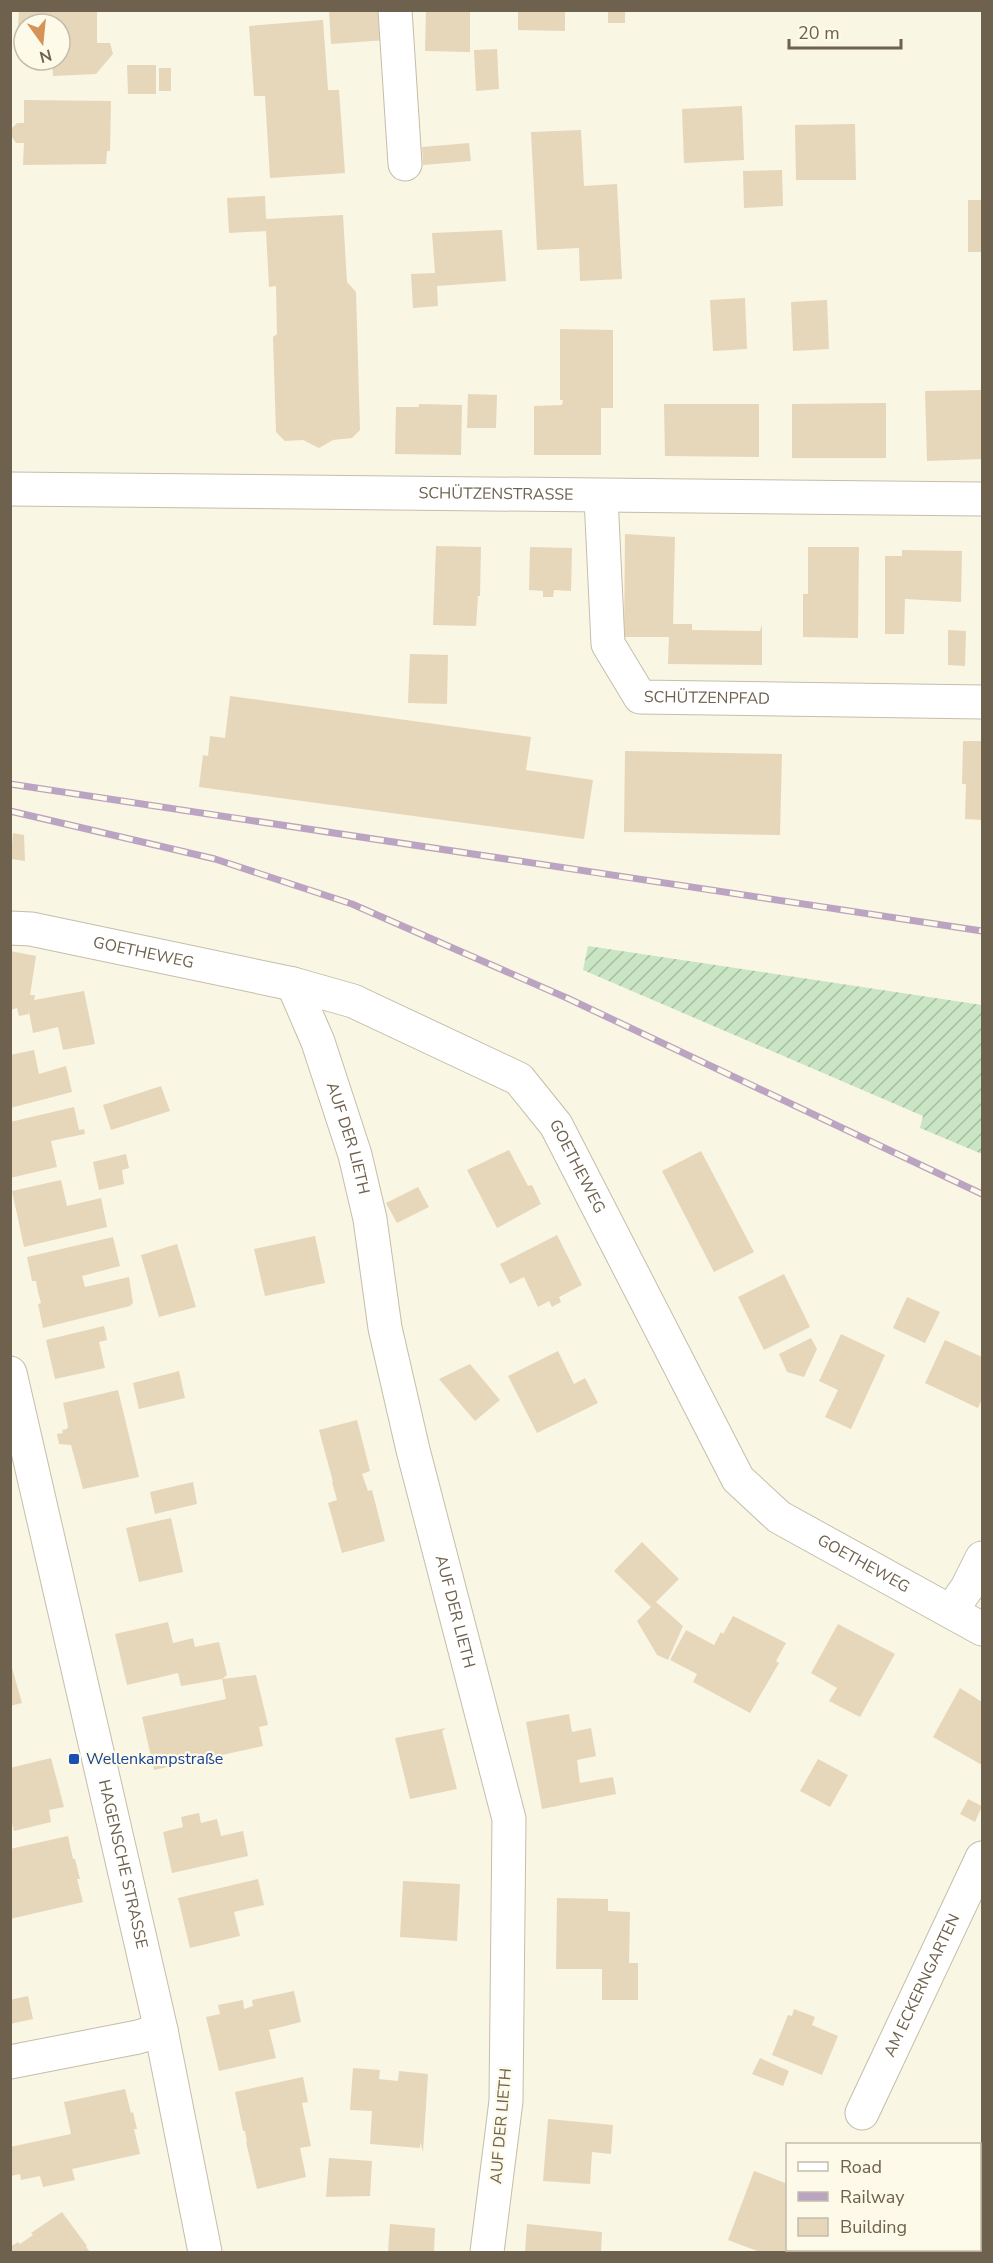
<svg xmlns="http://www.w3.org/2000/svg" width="993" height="2263" font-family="'Nunito Sans',sans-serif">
<defs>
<pattern id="garden-furrows" width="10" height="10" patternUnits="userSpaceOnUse" patternTransform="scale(1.5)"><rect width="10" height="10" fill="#c9e5c4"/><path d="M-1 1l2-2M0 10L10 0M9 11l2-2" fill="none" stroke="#a7bda1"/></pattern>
</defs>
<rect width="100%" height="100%" fill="#f9f6e4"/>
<!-- garden -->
<path fill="url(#garden-furrows)" d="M588,946L982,1005V1154L920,1128L923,1116L583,970Z"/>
<!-- building -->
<path fill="#e6d7ba" d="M19,10H97V43H110L113,54L96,74L53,76L52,60H60V24H24V28L18,27Z
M329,10H385L387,40L331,44Z
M426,10H470V52L425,51Z
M518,10H565V31L518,30Z
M608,10H625V23H608Z
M323,20L328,90H339L345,173L270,178L265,96H254L249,26Z
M497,49L499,89L476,91L474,50Z
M127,65H156V94H128Z
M159,68H171V91H159Z
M24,100L111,101L110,151H107L106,164L23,165L24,143H16L12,137V128L17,123H24Z
M742,106L744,160L684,163L682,109Z
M855,124L856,180H796L795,125Z
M581,130L584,186L617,184L622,279L580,281L579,248L537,250L531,132Z
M469,143L471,161L423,165L422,147Z
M782,170L783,206L744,208L743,171Z
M265,196L266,219L343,215L347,282L356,292L360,430L352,438L333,440L319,448L303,440L285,441L276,432L273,337L277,334L276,286L269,287L266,231L229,233L227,198Z
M968,200H982V252H968Z
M502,230L506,281L437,286L438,306L413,308L411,274L435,273L432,233Z
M745,298L747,349L713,351L710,300Z
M827,300L829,349L793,351L791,302Z
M560,329L613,330V408H601V455H534V406L562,405L563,400H560Z
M982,390V459L927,461L925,391Z
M468,394L497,395L496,428H467Z
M886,403V458H792V404Z
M419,404L462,405L461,455L395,454L396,407H419Z
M664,404H759V457L665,456Z
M625,534L675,537L673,624H692V630L760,631L762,624V665L668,664L669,637H624Z
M436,546L481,547L480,596H478L476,626L433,625Z
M530,547L572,548L571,591L554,590L553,597H543V591L529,590Z
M808,547H859L858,638L803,637V594H808Z
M902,550L962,551L961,602L905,599L904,634H885V556H902Z
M948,630L966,631L965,666L948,665Z
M410,654L448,655L447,704L408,703Z
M230,696L531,737L526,770L593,780L584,839L199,787L203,755L208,756L210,736L225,738Z
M963,741H982V820L965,819L966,784H962Z
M625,751L782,754L780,835L624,832Z
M13,833L24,835L25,861L11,859Z
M10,951L36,956L30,995H35L34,1000L84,991L95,1044L63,1050L58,1027L33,1033L28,1006L29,1014L19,1016L17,1008L10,1010Z
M34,1050L39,1074L66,1066L72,1092L10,1108V1055Z
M161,1086L170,1111L111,1130L103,1105Z
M74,1107L79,1130L84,1129L85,1134L51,1141L57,1167L10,1178V1122Z
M509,1150L528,1186L532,1185L541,1204L497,1228L467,1170Z
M701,1151L754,1252L714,1272L662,1171Z
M126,1154L129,1168L122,1170L124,1184L99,1190L93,1162Z
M61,1180L67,1206L101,1198L107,1227L24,1247L12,1191Z
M418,1187L429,1207L397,1223L386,1203Z
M557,1235L582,1285L559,1297L561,1302L552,1307L549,1301L538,1307L524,1277L510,1284L500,1264Z
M315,1236L325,1283L265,1296L254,1249Z
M113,1237L120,1266L82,1276L85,1287L129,1277L133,1303L130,1306L43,1328L38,1304L41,1303L38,1292L36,1281H32L27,1257Z
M177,1244L196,1307L159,1317L141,1255Z
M784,1274L810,1327L764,1350L738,1297Z
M907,1297L940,1312L925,1343L893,1328Z
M104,1326L107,1340L99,1342L105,1368L55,1379L46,1340Z
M841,1334L885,1355L851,1429L825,1417L838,1390L819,1381Z
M811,1338L817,1349L804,1377L787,1372L779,1354Z
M945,1340L982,1357V1399L978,1408L925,1383Z
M558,1351L574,1384L585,1378L598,1403L537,1433L508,1376Z
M470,1364L500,1400L475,1421L439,1379Z
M179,1371L185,1398L139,1409L133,1383Z
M118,1390L139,1477L83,1489L71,1445L59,1444L57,1434L63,1433L62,1430L67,1429L68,1426L63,1403Z
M357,1420L370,1471L362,1474L368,1491L372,1490L385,1541L342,1553L328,1503L337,1500L332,1482H333L319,1430Z
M193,1482L197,1504L155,1514L150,1492Z
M171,1518L183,1572L139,1582L126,1528Z
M642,1542L679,1579L656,1602L683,1626L668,1660L657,1655L637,1621L651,1607L614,1571Z
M733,1616L786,1643L776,1661L779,1663L750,1713L693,1682L697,1674L670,1660L686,1630L714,1645L721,1632L723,1634Z
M168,1622L173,1643L193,1638L195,1647L219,1642L227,1675L222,1679L181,1686L178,1673L127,1685L115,1634Z
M838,1624L895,1654L860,1717L829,1701L837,1688L811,1673Z
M10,1661L22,1703L10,1706Z
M256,1675L268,1725L259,1727L263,1746L154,1770L142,1717L226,1699L222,1679Z
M960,1688L982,1702V1765L933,1737Z
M569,1714L572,1732L591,1728L596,1756L577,1760L580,1783L613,1777L616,1794L542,1809L526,1722Z
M446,1728L442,1731L457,1789L410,1799L395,1738Z
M51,1758L64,1807L49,1810L51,1822L14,1831L10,1816V1768Z
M818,1759L848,1775L830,1807L800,1791Z
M968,1799L982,1806L975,1822L960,1814Z
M199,1813L201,1823L217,1819L221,1836L243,1831L248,1856L172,1873L163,1832L183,1827L181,1817Z
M68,1836L73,1859H75L80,1879H77L83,1902L10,1919V1849Z
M258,1879L264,1905L234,1912L240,1936L190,1948L178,1898Z
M403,1881L460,1884L457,1941L400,1937Z
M557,1898L608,1899V1911L630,1912L629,1963H638V2000H602V1969H556Z
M294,1991L301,2022L269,2030L276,2058L219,2071L206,2017L220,2014L218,2005L243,2000L244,2009L253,2006L252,2000Z
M28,1996L33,2019L10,2024V2000Z
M794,2009L815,2017L812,2025L838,2036L822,2075L772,2055L788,2015L792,2016Z
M760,2058L789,2071L783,2086L752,2074Z
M353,2068L380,2070L379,2079L398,2081L399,2071L428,2074L423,2152L420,2142V2148L370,2144L372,2111L350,2110Z
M303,2077L308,2102L302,2103L311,2146L300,2148L306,2177L257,2189L246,2142H247L245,2131H243L235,2092Z
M125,2089L131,2113L133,2112L137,2129H134L140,2154L72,2169L75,2180L43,2187L40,2176L21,2180L20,2174L10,2176V2147L71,2134L64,2102Z
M548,2119L613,2125L611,2154L592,2152L590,2184L543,2181Z
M329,2158L372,2161L370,2196L326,2197Z
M754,2171L785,2183L788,2178V2250H821L820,2252H760L728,2240Z
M62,2212L87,2246L86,2247L90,2252H10V2247L18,2242L20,2244L33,2235L31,2233Z
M390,2224L435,2228L434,2252H388Z
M527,2224L602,2232L601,2252H525Z
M864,2250H939L938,2252H863Z"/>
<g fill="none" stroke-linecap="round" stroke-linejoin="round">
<!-- minor casing -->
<g stroke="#c6bdaa" stroke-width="35">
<g id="minor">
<path d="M395,10L405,164"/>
<path id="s1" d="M10,489L982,499"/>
<path id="s2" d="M601,497L608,644L640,697L982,702"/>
<path id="s3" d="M10,928L31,929L293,984L353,1001L519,1079L556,1125L738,1479L779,1517L982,1629"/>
<path id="s4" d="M293,984L318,1042L355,1155L370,1219L385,1328L413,1450L509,1819L506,2101L487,2252"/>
<path id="s5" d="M10,1373L161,2030L205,2252"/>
<path d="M951,1611L967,1588L982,1558"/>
<path d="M10,2062L138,2037L161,2030"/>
<path id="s6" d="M862,2113L982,1858"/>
</g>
</g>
<!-- minor -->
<use href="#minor" stroke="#fff" stroke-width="33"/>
<!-- rail casing -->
<g stroke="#bba4c1" stroke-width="7">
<path id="rail" d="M10,784L982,931
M10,811L215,859L352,904L567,998L982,1194"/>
</g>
<!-- rail -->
<use href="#rail" stroke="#fdfae9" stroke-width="4.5" stroke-dasharray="14" stroke-linecap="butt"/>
</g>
<!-- markers -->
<rect fill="#1a4fb4" stroke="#fdfae9" stroke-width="2" x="68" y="1753" width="12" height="12" rx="3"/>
<g text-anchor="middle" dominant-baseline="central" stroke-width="4.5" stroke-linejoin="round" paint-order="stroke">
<!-- street labels -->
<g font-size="16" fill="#6e614d" stroke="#fdfae9">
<text stroke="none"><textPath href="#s1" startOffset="486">SCHÜTZENSTRASSE</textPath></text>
<text stroke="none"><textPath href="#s2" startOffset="276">SCHÜTZENPFAD</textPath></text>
<text stroke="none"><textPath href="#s3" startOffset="136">GOETHEWEG</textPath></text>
<text stroke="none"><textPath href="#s4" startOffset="164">AUF DER LIETH</textPath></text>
<text stroke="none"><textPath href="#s3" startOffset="640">GOETHEWEG</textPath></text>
<text stroke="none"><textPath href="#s3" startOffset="1144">GOETHEWEG</textPath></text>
<text stroke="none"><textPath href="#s4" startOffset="650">AUF DER LIETH</textPath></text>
<text stroke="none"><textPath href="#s5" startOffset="504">HAGENSCHE STRASSE</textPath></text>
<text stroke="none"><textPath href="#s6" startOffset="141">AM ECKERNGARTEN</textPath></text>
<text transform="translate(501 2126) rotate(-85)">AUF DER LIETH</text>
</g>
<!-- transit labels -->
<g font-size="16" fill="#164399" stroke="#fdfae9" text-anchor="start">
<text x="86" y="1759">Wellenkampstraße</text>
</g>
</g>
<!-- border -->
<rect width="993" height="2263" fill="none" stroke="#6e614d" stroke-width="24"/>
<!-- legend -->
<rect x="786" y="2143" width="195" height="108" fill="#fdfae9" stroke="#c4bdab" stroke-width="1.5"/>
<rect x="798" y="2162" width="30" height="9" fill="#ffffff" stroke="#c4bdab" stroke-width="1.5"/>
<text x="840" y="2173" font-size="18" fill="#6e614d">Road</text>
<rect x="798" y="2192" width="30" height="9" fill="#bba4c1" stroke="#c4bdab" stroke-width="1.5"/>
<text x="840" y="2203" font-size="18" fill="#6e614d">Railway</text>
<rect x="798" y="2218" width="30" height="18" fill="#e6d7ba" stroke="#c4bdab" stroke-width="1.5"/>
<text x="840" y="2233" font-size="18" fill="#6e614d">Building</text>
<!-- north arrow -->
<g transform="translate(42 42) rotate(165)"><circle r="28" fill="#fdfae9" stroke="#c4bdab" stroke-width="1.5"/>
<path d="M0-4.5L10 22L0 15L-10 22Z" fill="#d59357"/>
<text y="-9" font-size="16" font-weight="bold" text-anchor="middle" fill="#6e614d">N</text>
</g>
<!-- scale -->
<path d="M789 39v9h112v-9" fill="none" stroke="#6e614d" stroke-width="3"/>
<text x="798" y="39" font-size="18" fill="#6e614d" stroke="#fdfae9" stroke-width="4.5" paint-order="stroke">20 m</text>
</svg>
